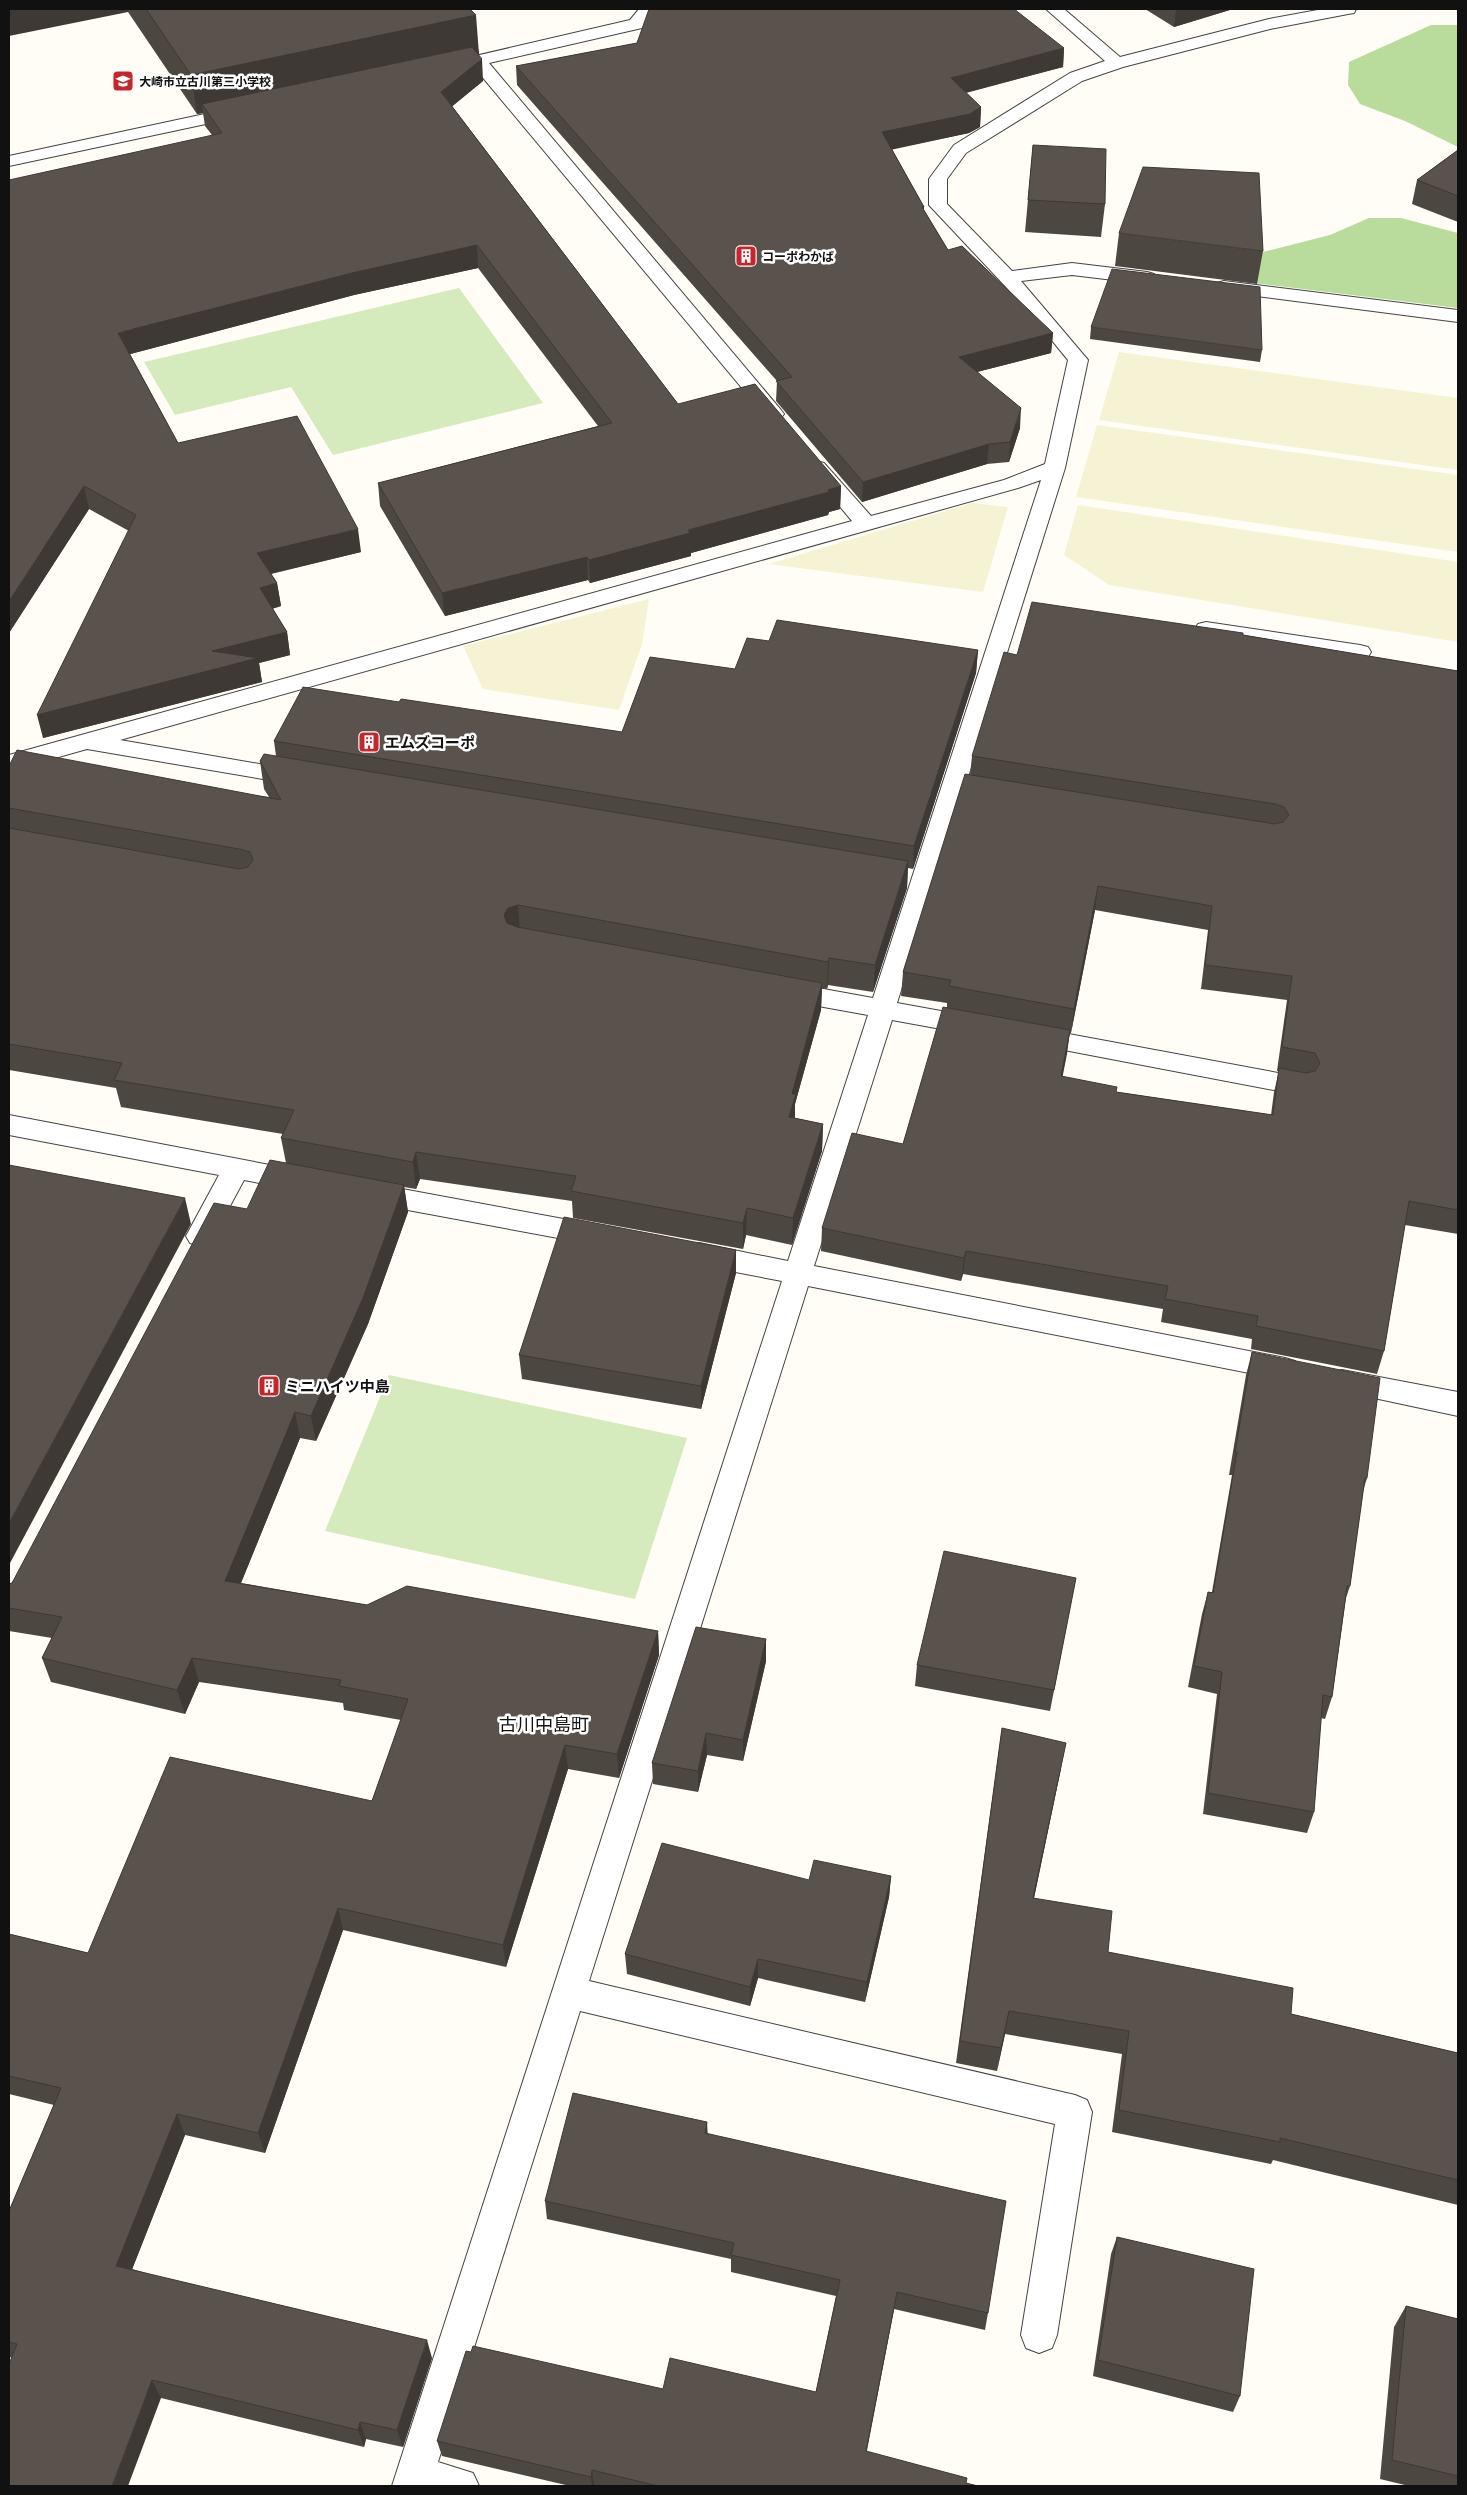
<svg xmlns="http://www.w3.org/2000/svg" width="1467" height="2495" font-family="Merriweather,'Noto Sans JP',serif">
<rect width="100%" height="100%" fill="#fffdf5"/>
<!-- farmland -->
<path fill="#f6f3d4" d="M1119,352L1458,398V470L1099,420Z
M1097,425L1458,475V552L1076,497Z
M972,503L1008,507L983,592L769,564Z
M1078,505L1458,562V642L1109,585L1064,555Z
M649,599L642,644L619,710L483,689L463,646Z"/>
<!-- green -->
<path fill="#d5ebbd" d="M459,288L543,403L333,455L291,387L175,415L144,362Z
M389,1375L687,1438L635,1599L325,1531Z"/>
<!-- forest -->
<path fill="#b9dc9c" d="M1431,25H1458V147L1405,121L1360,104L1348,85L1349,62Z
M1369,218H1401L1458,233V308L1228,280L1221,254L1263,252L1330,235Z"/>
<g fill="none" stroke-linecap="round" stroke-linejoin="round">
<!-- street casing -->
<g stroke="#444" stroke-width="2">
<path id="street" d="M639,9H655L642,28L489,63L781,410L784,414L781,418L774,420L767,418L474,67L445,73L439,72L436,68L439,64L445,63L630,20Z
M1046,9H1064L1120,57L1269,19L1323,9H1356L1354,13L1348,14L1270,29L1123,67L1082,81L966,153L947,179V204L1012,271L1072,263L1147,272L1154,274L1157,278L1154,282L1147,284L1072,275L1021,281L1088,360L1065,468L897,1003L974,1017L983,1020L987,1026L983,1032L974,1035L892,1020L814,1266L1285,1358L1295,1361L1299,1369L1295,1377L1285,1380L808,1286L589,1981L1075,2095L1087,2100L1092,2112L1057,2335L1052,2348L1039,2353L1026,2348L1021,2335L1055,2124L580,2011L438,2462L473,2473L479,2486H392L782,1281L699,1265L689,1261L685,1254L689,1247L699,1243L788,1261L868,1015L785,1000L776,997L772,991L776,985L785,982L873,998L1041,480L1018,488L120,740L306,772L310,777L306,782L298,785L87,749L9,771V755L852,521L810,471L807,467L810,463L817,461L824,463L871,516L1004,480L1045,464L1068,360L1023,305L929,205V179L954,145L1070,73L1105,61Z
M242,106L248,107L251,111L248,115L9,166V156Z
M1224,281L1458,310V322L1217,291L1214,287L1217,283Z
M1206,622L1360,645L1368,647L1371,652L1368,657L1360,659L1198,634L1195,629L1198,624Z
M1031,1027L1300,1077L1309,1079L1313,1086L1309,1093L1300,1095L1022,1042L1018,1036L1022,1030Z
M9,1115L301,1171L311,1174L314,1181L311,1188L301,1191L244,1180L210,1243L200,1246L190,1243L186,1236L219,1175L9,1135Z
M370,1183L596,1225L606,1228L610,1235L606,1242L596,1245L370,1203L360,1200L356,1193L360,1186Z
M1342,1370L1458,1392V1416L1332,1389L1328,1381L1332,1373Z"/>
</g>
<!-- street -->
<use href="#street" fill="#fff" fill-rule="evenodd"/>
</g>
<!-- wall -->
<path fill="#4d4742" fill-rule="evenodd" d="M9,9H470L479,54H477L483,81L452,106L678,404L841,486L840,509L829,512L828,515L691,553V556L590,583L588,580L445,616L380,506L378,483L598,426L478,268L354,295L130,354L178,443L361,552L271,574L277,583L281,606L272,609L287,632L290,655L259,663L262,682L43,738L129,531L89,509L9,633L212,135L205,126L203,113L197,114L128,12Z
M1145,9H1233L1174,27Z
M637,43L1064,48L1063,67L966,93L981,107L980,127L969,133L892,149L924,207V210L948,250L1053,333L1051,353L977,372L1020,428L1009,462L987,464L862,502L776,401L777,381L517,85L516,66Z
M1033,145L1105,204L1101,237L1025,232Z
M1458,150V222L1412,204L1417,180Z
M1119,233L1263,251L1257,284L1115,266Z
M1091,327L1262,350L1260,362L1090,339Z
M1243,635L1458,671V1234L1405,1225L1384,1351L1377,1374L1251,1349L1252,1339L1161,1322L1163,1309L963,1274L961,1281L821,1251L822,1228L903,1144L947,1008V1003L901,996L903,972L970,775L972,756L1017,655ZM1095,910L1208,930L1201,989L1287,1000L1277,1071H1279L1274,1092L1271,1115L1117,1092L1062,1077L1070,1033H1071Z
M769,641L978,650L976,673L913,869L908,868L907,888L873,992L828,985L827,989L822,988L821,1010L795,1104V1118L823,1124L822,1151L792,1245L746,1235L743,1249L573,1218L572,1201L420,1179L416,1189L404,1187L408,1212L368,1324L316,1441L300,1438L241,1583L367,1605L658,1631L659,1655L619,1778L568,1769L506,1967L343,1930L265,2153L185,2135L132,2269L432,2358L403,2447L366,2439L364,2447L161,2398L9,2357V2211L54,2105L9,2094V1934L88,1953L372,1801L401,1720L344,1710L343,1703L199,1682L185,1714L51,1682L42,1658L52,1638L9,1631V1584L12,1583L247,1209L286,1163L281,1138L283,1134L121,1107L116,1088L9,1070V766L269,797L264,789L260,761L276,756L274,741L399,702L622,732L735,669Z
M736,1250V1273L701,1409L522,1379L519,1355Z
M1252,1352L1367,1478L1363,1491L1350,1586L1346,1598L1332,1697L1325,1719L1321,1718L1314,1812L1307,1833L1203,1814L1217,1694L1188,1687L1202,1614L1208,1592H1212L1232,1475H1229L1246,1375Z
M1076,1578L1050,1711L915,1686L917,1665Z
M766,1639V1661L743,1761L707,1755L698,1792L653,1784L652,1763Z
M1002,1728L1061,1768L1034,1898L1108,1952L1291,2014L1458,2053V2205L1273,2160L1271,2164L1112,2132L1122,2054L1005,2034L997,2071L956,2063Z
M891,1876L889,1897L865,2002L758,1978L750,2006L627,1974L625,1954L809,1880Z
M707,2122V2133L988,2313L985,2330L894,2309L866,2452L966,2483L978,2486H600L594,2485V2486H570L442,2456L437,2441L663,2389L816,2392L836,2296L731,2272V2259L547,2219L545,2201Z
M1117,2237L1240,2396L1233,2412L1093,2376L1111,2254Z
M1406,2306L1458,2319V2486H1409L1380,2479L1394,2327Z"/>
<!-- shaded-wall -->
<path fill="#3f3936" d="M9,9H127L128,12L9,36Z
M1176,9H1233L1174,27Z
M476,15L479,54L207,112L202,104L203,113L197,114L191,75Z
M1064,48L1063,67L949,97L951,78Z
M482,59L483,81L443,114L441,92Z
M981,107L980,127L969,133L881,152L882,132Z
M477,245L478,268L354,295L123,356L118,333L352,273Z
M1053,333L1051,353L957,377L959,357Z
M1021,408L1020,428L1009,462L1010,442Z
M989,444L987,464L862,502L863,482Z
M84,486L89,509L9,633V601Z
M841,486L840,509L829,512L828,515L691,553V556L590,583L589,560Z
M358,529L361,552L261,576L257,553Z
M587,557L588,580L445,616L442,593Z
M277,583L281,606L264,611L260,588Z
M287,632L290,655L259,663L262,682L43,738L37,715L212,651Z
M978,650L976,673L913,869L914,846Z
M908,861L907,888L873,992L875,965Z
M1098,886L1095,910L1071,1033L1074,1009Z
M518,905L520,932L506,942L504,915L508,908Z
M829,958L828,985L827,989L828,962Z
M822,983L821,1010L795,1104V1121L789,1117L792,1094Z
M1070,1030L1067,1054L1058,1100L1061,1076Z
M823,1124L822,1151L792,1245L793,1218Z
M416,1152L420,1179L416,1189L413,1162Z
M404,1185L408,1212L368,1324L316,1441L311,1416Z
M185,1198L191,1224L9,1565V1523Z
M747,1208L746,1235L743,1249V1223Z
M736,1250V1273L701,1409V1386Z
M966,1251L963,1274L961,1281L964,1258Z
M295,1412L300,1438L232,1605L225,1581Z
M658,1631L659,1655L619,1778L617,1754Z
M766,1639V1661L743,1761V1740Z
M192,1658L199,1682L185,1714L177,1690Z
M706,1733L707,1755L698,1792V1771Z
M1066,1743L1061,1768L1029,1922L1033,1898Z
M565,1745L568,1769L506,1967L503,1945Z
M891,1876L889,1897L865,2002L867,1982Z
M338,1908L343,1930L265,2153L258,2133Z
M758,1959V1978L750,2006V1987Z
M1009,2011L1005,2034L997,2071L1001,2048Z
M177,2114L185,2135L126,2285L116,2266Z
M707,2122L708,2140L705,2133Z
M897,2292L894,2309L864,2466L866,2451Z
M427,2340L432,2358L403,2447L397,2430Z
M152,2380L161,2398L128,2486H112Z
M360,2422L366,2439L364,2447L358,2430Z
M592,2470L594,2485V2486H592L591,2477Z"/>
<!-- building -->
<path fill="#5a524d" stroke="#3f3936" d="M146,9H470L476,15L191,75Z
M649,9H1014L1064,48L951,78L981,107L970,114L882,132L924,207H922L948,250L962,246L1053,333L959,357L1021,408L1010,442L989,444L863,482L776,381L792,377L516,66L637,43Z
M472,47L482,59L441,92L678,404L755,384L841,486L828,490L829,492L688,530L690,533L589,560L587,557L442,593L378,483L612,423L477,245L352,273L118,333L178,443L297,416L358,529L257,553L277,583L260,588L287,632L212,651L258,658L37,715L136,515L84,486L9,601V180L222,133L202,104Z
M1033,145L1106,149L1105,204L1028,200Z
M1458,150V196L1417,180Z
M1143,167L1259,173L1263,251L1119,233Z
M1112,269L1260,287L1262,350L1091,327Z
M1032,602L1243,633V635L1458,671V1210L1409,1201L1384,1351L1256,1326L1258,1316L1165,1299L1168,1286L966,1251L964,1258L822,1228L852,1133L903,1144L943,1007L1070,1030L1061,1076L1117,1087L1116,1092L1273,1115L1279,1068L1306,1073L1315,1071L1320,1063L1315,1053L1282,1047L1292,976L1205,965L1212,906L1098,886L1074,1009L949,986L951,980L903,972L965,774L1275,824L1283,822L1289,815L1284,807L1275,804L972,756L1004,652L1017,655Z
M777,620L978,650L914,846L274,741L303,687L399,702L401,699L622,732L650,657L735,669L747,638L769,641Z
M17,750L281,800L260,761L264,754L908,861L875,965L829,958L828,962L518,905L508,908L504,915L507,923L517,927L822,983L792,1094H796L789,1117L823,1124L793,1218L747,1208L743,1223L571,1191L576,1176L416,1152L413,1162L281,1138L294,1110L114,1080L122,1063L9,1044V828L239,869L248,867L253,860L250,852L239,849L9,808V766Z
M270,1160L404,1185L363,1298L311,1416L295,1412L225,1581L367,1605L407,1586L658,1631L617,1754L565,1745L503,1945L338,1908L258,2133L177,2114L116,2266L427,2340L397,2430L360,2422L358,2430L152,2380L112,2486H9V2364L17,2344L9,2342V2211L61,2088L9,2076V1934L88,1953L170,1757L372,1801L408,1699L339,1686L341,1680L192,1658L177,1690L42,1658L62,1617L9,1608V1584L12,1583L214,1203L247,1209Z
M9,1165L185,1198L9,1523Z
M564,1217L736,1250L701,1386L519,1355Z
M1252,1352L1380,1378L1367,1478H1365L1350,1586H1347L1332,1697L1323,1695L1314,1812L1208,1793L1222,1672L1194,1666L1208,1592L1213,1593L1237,1452H1235Z
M944,1551L1076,1578L1054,1690L917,1665Z
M696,1627L766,1639L743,1740L706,1733L698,1771L652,1763Z
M1002,1728L1066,1743L1033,1898L1112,1911L1108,1952L1293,1988L1291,2014L1458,2053V2180L1280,2138V2142L1119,2110L1129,2031L1009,2011L1001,2048L960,2041Z
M662,1843L809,1880L814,1860L891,1876L867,1982L758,1959L750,1987L625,1954Z
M573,2093L707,2122L705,2133L1006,2201L988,2313L897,2292L866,2451L967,2478L966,2483L978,2486H658L592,2470L591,2477L437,2441L466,2351L471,2352L473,2346L663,2389L670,2358L816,2392L840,2280L731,2255L734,2243L545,2201Z
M1117,2237L1254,2269L1240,2396L1098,2360Z
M1406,2306L1458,2319V2476L1392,2460Z"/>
<!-- icons -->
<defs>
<g id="school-square" transform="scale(1.125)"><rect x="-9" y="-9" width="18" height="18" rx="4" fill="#c4262e" stroke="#fff"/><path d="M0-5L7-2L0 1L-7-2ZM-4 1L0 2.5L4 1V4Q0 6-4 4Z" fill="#fff"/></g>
<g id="building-square" transform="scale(1.125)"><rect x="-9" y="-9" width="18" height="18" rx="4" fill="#c4262e" stroke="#fff"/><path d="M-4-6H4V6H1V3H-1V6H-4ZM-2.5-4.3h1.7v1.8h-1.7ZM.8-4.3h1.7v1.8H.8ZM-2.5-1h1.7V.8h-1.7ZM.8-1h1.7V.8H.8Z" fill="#fff"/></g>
</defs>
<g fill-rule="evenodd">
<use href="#school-square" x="123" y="81"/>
<use href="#building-square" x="746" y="256"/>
<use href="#building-square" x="369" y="742"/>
<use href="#building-square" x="269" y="1386"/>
</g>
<g text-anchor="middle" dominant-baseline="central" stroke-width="5" stroke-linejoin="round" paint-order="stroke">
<!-- far-poi labels -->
<g font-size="12" font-weight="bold" fill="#111" stroke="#fff" text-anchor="start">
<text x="139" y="81">大崎市立古川第三小学校</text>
<text x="762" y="256">コーポわかば</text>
</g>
<!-- poi labels -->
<g font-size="15" font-weight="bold" fill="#111" stroke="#fff" text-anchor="start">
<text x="385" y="742">エムズコーポ</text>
<text x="285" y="1386">ミニハイツ中島</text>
</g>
<!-- quarter labels -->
<g font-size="18" fill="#111" stroke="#fff">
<text x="544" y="1724">古川中島町</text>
</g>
</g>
<!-- border -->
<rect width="1467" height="2495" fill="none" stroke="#111111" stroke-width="20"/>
</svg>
